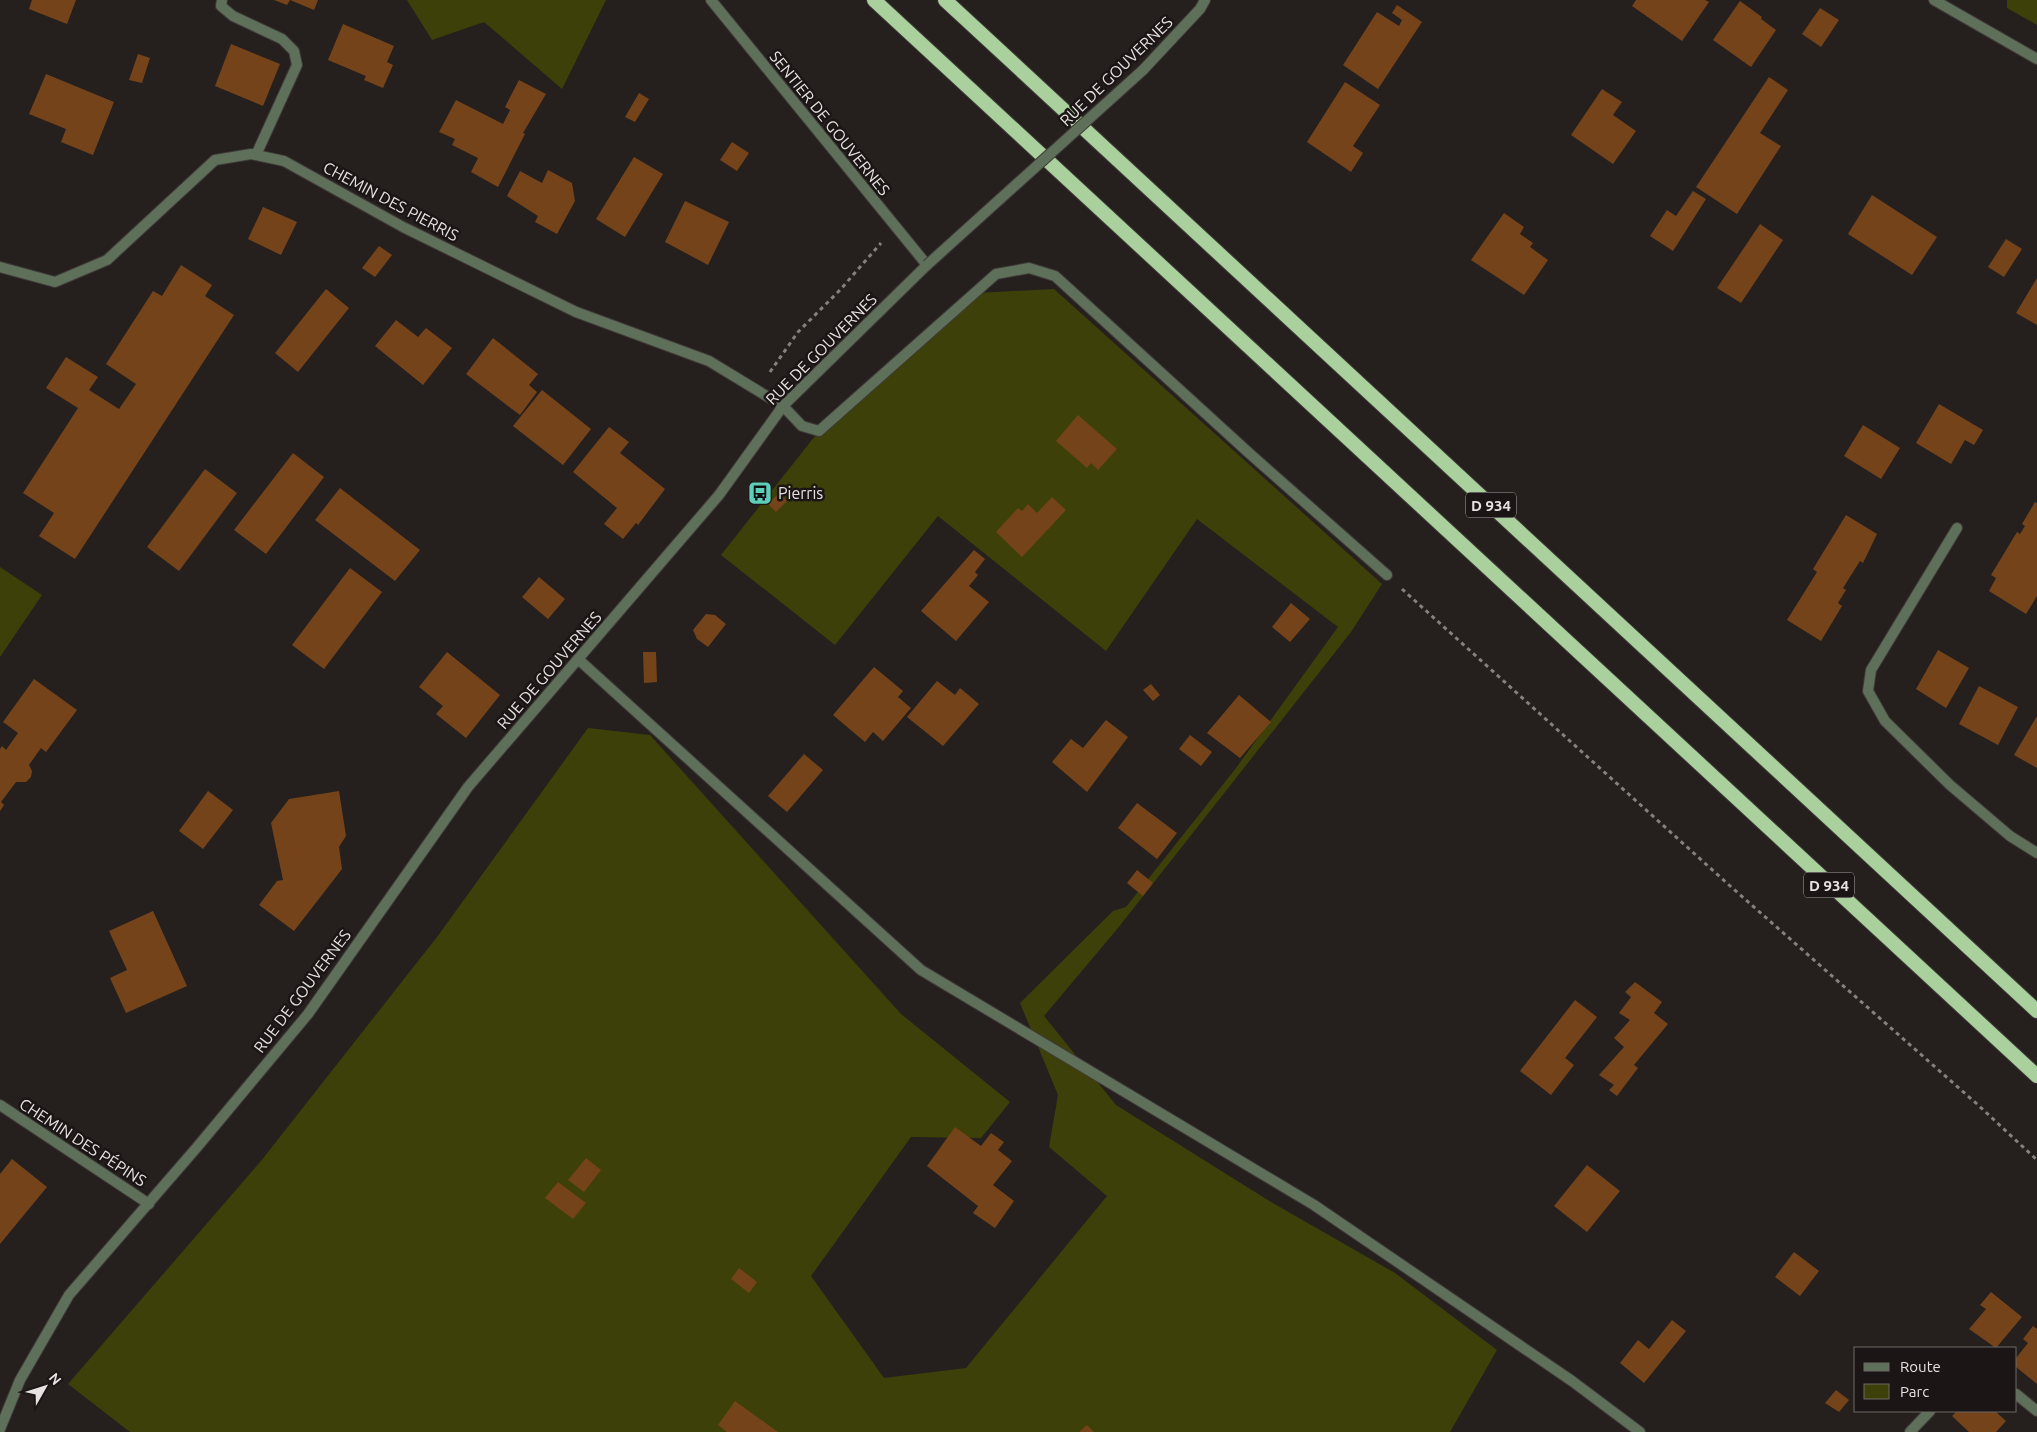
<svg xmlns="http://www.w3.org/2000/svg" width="2037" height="1432" font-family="Ubuntu,sans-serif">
<rect width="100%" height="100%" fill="#25201e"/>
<!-- green -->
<path fill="#3d4008" d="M407,0H606L562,89L484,22L432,40Z
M2007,0H2037V25L2007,8Z
M1054,289L1382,584L1351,632L1118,928L1044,1016L1116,1105L1271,1202L1395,1273L1497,1350L1450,1432H130L68,1384L261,1161L437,937L588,728L650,735L901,1014L1010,1102L981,1138L911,1137L811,1276L884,1378L966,1368L1107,1196L1049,1147L1058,1095L1020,1003L1113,911L1126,907L1236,768L1338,627L1197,519L1106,651L938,516L835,645L721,555L819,431L977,293Z
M0,567L42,595L0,657Z"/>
<!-- building -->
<path fill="#75431a" d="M32,0H76L67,24L29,9Z
M274,0H318L314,10L290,0L287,5Z
M1636,0H1705L1709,2L1682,41L1632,6Z
M1740,1L1762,17L1761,19L1776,30L1751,67L1713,40Z
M1397,5L1422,22L1378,89L1343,65L1377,12L1399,26L1402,20L1392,13Z
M1820,8L1839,20L1821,47L1802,34Z
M343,24L394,46L387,62L393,65L383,88L364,80L366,76L328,60Z
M231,44L280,64L263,106L215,86Z
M138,54L150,58L142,83L129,80Z
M46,74L114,102L93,155L61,142L66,129L29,114Z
M1769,77L1788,90L1760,133L1781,146L1737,214L1696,187Z
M519,80L546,94L523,133L525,134L498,187L471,172L478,158L452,145L455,139L439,132L456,100L503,124L510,110L505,107Z
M1345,82L1380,105L1353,146L1363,153L1351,172L1307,142Z
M1602,89L1622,102L1613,115L1636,131L1613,164L1571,135Z
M639,93L649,99L635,122L625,117Z
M732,142L749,153L737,171L720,160Z
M634,157L663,174L625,237L596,219Z
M548,170L572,183L575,201L557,234L535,222L538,216L507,196L520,171L542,183Z
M1693,191L1706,199L1673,251L1650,236L1667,210L1676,216Z
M1872,195L1937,237L1912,275L1848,234Z
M685,201L729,222L708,265L665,242Z
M263,207L297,222L281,255L248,239Z
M1504,213L1524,227L1520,234L1533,243L1530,247L1548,260L1524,295L1471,260Z
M1760,224L1783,240L1741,303L1717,288Z
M2006,239L2022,249L2004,277L1988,267Z
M379,246L392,255L375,277L362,268Z
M181,265L212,285L205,296L234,315L75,559L39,536L54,513L23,493L78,408L46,388L66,357L98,377L89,390L119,409L136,384L106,364L153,291L162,296Z
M2037,278V325L2016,313Z
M326,289L349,308L298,372L275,353Z
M396,320L418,337L426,328L452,348L423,385L375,346Z
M493,338L538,374L529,385L537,392L520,415L466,374Z
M542,390L591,429L563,465L513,426Z
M1939,404L1983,430L1974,445L1965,440L1951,464L1916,443Z
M1078,415L1117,449L1098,470L1091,463L1087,468L1056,441Z
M1863,425L1900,448L1881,479L1844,456Z
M609,427L629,442L620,453L665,489L638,525L636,523L623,539L604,524L617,508L573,472Z
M293,453L324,477L266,554L234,530Z
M205,469L237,493L179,571L147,547Z
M340,488L420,550L395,581L315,520Z
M779,493L787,501L776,512L768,504Z
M1052,497L1066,510L1022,557L996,532L1018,508L1022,511L1028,504L1037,513Z
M2035,502L2037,503V596L2026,614L1989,591L1996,578L1991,575L2017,532L2020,534L2025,526L2022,524Z
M1846,515L1877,534L1863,563L1860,561L1843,588L1846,590L1838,603L1842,606L1821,641L1787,620L1817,572L1813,569Z
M974,550L985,559L975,572L978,575L969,586L989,602L956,641L921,611Z
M350,568L382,592L324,669L292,645Z
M539,577L565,599L548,619L522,597Z
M1291,603L1310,619L1290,642L1272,627Z
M706,614L715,615L726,624L708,647L697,639L693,630Z
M1938,650L1969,668L1946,708L1916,689Z
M447,652L500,695L466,738L436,714L443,706L419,687Z
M643,652H656L657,682L644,683Z
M874,667L903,691L898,697L911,708L883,741L873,732L865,742L833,715Z
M34,679L77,710L46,752L41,748L29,765L32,771L31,777L26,782H16L1,802L4,805L0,811V749L2,746L6,750L18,733L3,722Z
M937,681L955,695L960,688L979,704L943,746L907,717Z
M1151,684L1160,695L1153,701L1143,690Z
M1979,686L2018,707L1998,745L1959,724Z
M1239,695L1271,722L1240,758L1207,733Z
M2037,716V768L2014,755Z
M1106,720L1128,737L1087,792L1052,762L1071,739L1083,748Z
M1190,735L1212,752L1201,766L1179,749Z
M804,754L823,770L787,812L768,796Z
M208,791L233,810L203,849L179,831Z
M339,791L346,836L339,847L342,869L294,931L259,905L277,881L283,880L271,823L289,799Z
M1137,803L1177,833L1157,859L1118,828Z
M1137,870L1153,883L1143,896L1127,883Z
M153,911L187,986L126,1013L110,978L127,970L109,931Z
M1635,982L1662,1002L1654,1013L1668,1024L1634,1065L1638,1068L1617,1096L1609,1090L1614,1085L1599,1075L1624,1047L1614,1038L1630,1020L1619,1013L1631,997L1625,992Z
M1575,1000L1597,1017L1565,1058L1574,1065L1551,1095L1520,1071Z
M955,1127L981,1146L991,1133L1004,1142L998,1150L1012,1161L993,1185L1014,1201L995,1228L973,1213L978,1206L927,1166Z
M586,1158L601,1170L584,1192L568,1180Z
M12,1159L47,1187L0,1244V1174Z
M1587,1165L1620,1191L1587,1232L1554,1206Z
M558,1182L586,1203L573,1219L545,1198Z
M1794,1252L1819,1271L1800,1296L1775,1277Z
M739,1268L757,1282L749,1293L731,1279Z
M1991,1292L2022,1317L1996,1348L1969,1329L1986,1309L1980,1305Z
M1672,1320L1686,1331L1644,1383L1620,1363L1638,1340L1649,1349Z
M2033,1326L2037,1329V1384L2016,1367V1358L2028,1343L2023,1339Z
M1836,1390L1849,1400L1839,1412L1825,1403Z
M735,1401L778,1432H727L718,1425Z
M1957,1411H1995L2006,1421L1996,1432H1969L1952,1416Z
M1087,1425L1094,1432H1079Z"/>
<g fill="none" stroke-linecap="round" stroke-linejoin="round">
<!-- minor casing -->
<g stroke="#403b39" stroke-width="12">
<path id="minor" d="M222,0L221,6L233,16L282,39L294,51L297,65L256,155
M711,0L927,265
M1934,0L2037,59
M0,267L55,282L107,260L215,160L251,154L284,161L403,227L576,312L709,361L783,406L802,426L819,431L996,274L1029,268L1055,276L1249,453L1387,575
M1957,528L1871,670L1868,691L1885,721L1950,785L2010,836L2037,853
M578,659L921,970L1314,1205L1572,1381L1640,1432
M0,1105L149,1204
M2016,1394L2037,1411
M1910,1432L1930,1411"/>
</g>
<!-- tertiary casing -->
<g stroke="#403b39" stroke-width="12">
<path id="tertiary" d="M1143,70L1200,9L1205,0
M0,1429L20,1380L69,1295L198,1146L308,1014L468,787L719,495L783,406L927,265"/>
</g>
<!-- trunk casing -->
<g stroke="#403b39" stroke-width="16">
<path id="trunk" d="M874,0L2037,1076
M945,0L2037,1011"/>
</g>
<!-- path -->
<path stroke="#868180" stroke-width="3" stroke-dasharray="4 4" stroke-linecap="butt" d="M770,372L798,332L840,290L881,243
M1402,589L1729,885L1977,1104L2037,1160"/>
<!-- minor -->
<use href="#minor" stroke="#5f705a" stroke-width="10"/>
<!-- tertiary -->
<use href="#tertiary" stroke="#5f705a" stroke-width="10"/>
<!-- trunk -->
<use href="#trunk" stroke="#a9d09d" stroke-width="14"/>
<!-- tertiary-bridge casing -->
<g stroke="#403b39" stroke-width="12" stroke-linecap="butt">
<path id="tertiary-bridge" d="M927,265L1143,70"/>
</g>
<!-- tertiary-bridge -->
<use href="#tertiary-bridge" stroke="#5f705a" stroke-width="10"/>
</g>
<!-- icons -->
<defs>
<g id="bus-square" transform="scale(1.25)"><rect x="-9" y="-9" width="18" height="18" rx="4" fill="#5dceb9" stroke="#1b1615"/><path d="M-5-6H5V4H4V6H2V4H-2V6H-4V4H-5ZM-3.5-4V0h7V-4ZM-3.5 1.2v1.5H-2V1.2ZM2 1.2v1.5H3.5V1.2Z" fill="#111"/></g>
</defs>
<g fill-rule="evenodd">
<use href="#bus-square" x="760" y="493"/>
</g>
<g text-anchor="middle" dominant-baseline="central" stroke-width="5" stroke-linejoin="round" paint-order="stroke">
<!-- shield labels -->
<g fill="#1b1615" stroke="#a9a5a4" stroke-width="1">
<rect x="1466" y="492.5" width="50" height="25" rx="4"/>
<rect x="1804" y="872.5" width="50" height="25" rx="4"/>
</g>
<g font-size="15" font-weight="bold" fill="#e6e2e1">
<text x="1491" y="505">D 934</text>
<text x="1829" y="885">D 934</text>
</g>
<!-- street labels -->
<g font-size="16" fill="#e6e2e1" stroke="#1b1615">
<text transform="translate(1116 71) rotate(-44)">RUE DE GOUVERNES</text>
<text transform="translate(830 123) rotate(51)">SENTIER DE GOUVERNES</text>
<text transform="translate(391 201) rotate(28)">CHEMIN DES PIERRIS</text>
<text transform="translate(821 349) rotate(-45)">RUE DE GOUVERNES</text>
<text transform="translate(549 670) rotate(-49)">RUE DE GOUVERNES</text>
<text transform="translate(302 991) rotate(-53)">RUE DE GOUVERNES</text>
<text transform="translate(83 1142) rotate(33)">CHEMIN DES PÉPINS</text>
</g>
<!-- poi labels -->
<g font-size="16" fill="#e6e2e1" stroke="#1b1615" text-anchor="start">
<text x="778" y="493">Pierris</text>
</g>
</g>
<!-- legend -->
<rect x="1854" y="1347" width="162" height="65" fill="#1b1615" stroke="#6c6867"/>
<rect x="1864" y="1363" width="25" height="8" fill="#5f705a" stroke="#6c6867"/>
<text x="1900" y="1372" font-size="15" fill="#e6e2e1">Route</text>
<rect x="1864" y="1384" width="25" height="15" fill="#3d4008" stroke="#6c6867"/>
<text x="1900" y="1397" font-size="15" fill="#e6e2e1">Parc</text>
<!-- north arrow -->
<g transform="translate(45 1387) rotate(51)" stroke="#1b1615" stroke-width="4" paint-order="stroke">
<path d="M0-4L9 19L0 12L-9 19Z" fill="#e6e2e1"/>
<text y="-8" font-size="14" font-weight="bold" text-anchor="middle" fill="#e6e2e1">N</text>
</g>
</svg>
